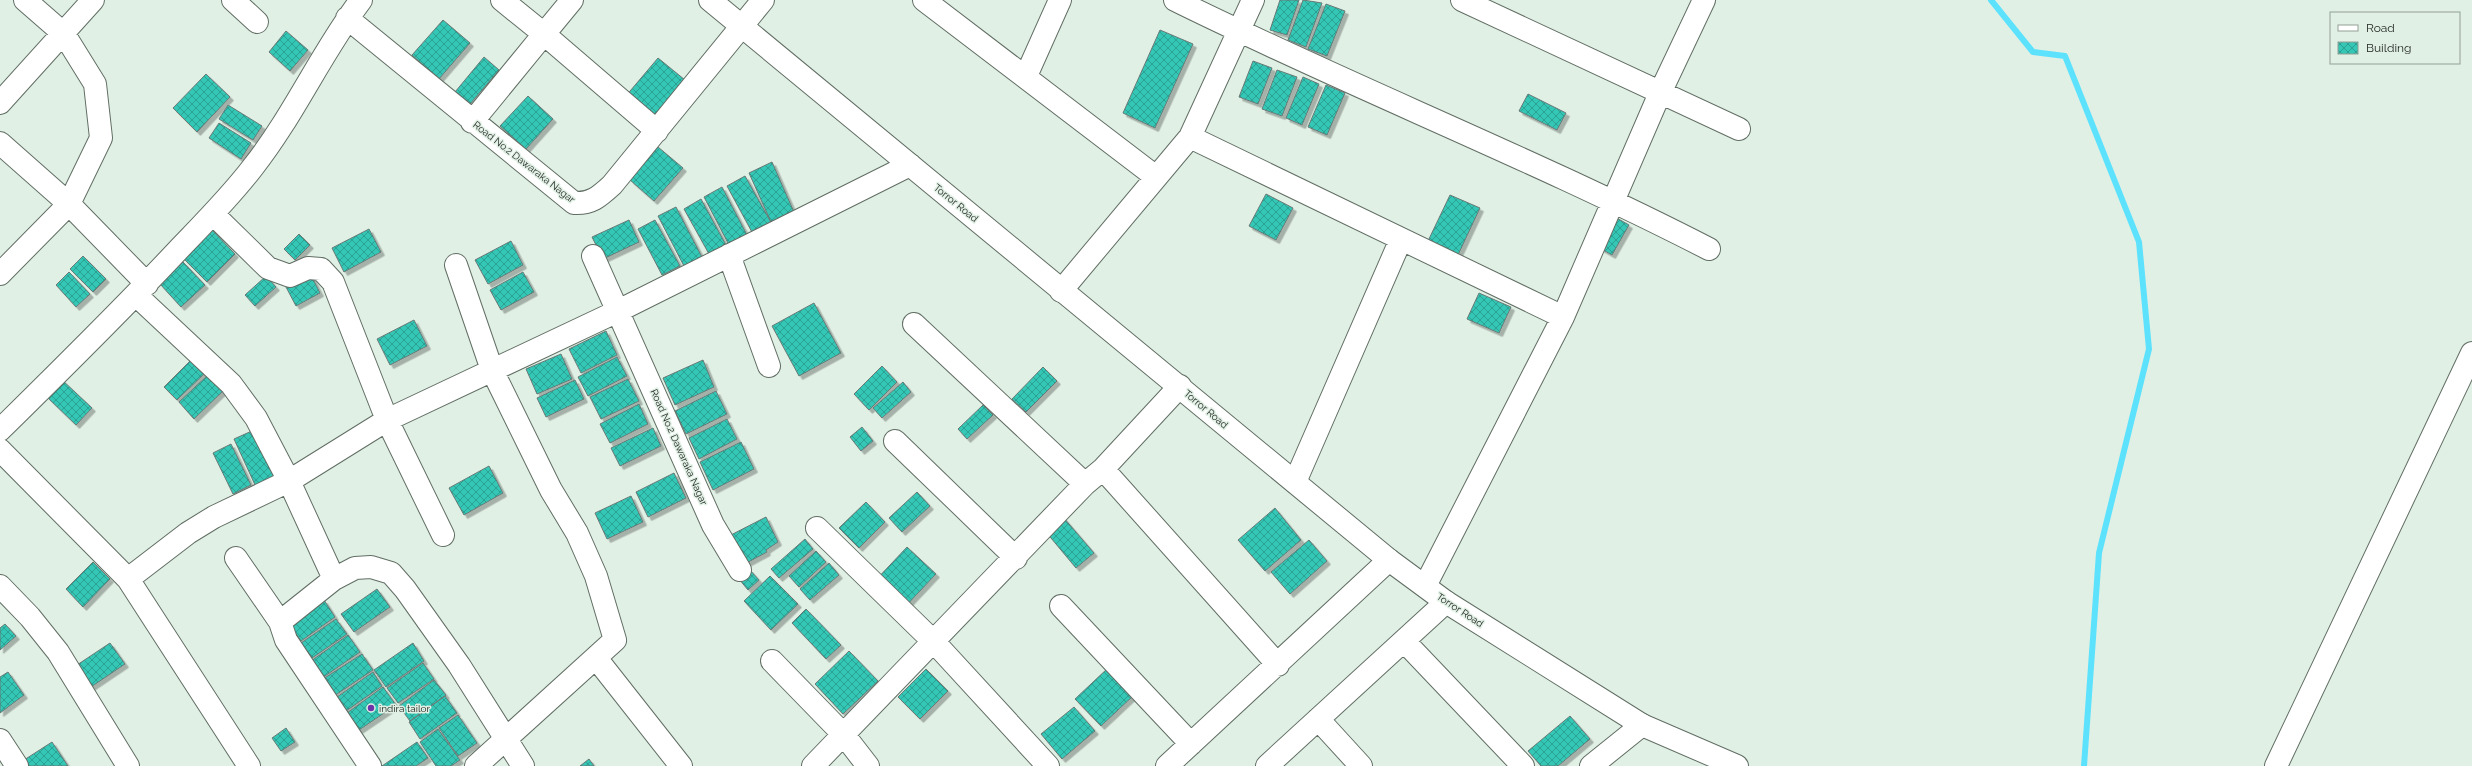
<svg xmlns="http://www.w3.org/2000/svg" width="2472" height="766" font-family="Raleway,sans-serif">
<defs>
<pattern id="building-cross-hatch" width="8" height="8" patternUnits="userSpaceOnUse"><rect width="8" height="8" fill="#35c7b6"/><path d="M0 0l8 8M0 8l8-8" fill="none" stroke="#2ca193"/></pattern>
<filter id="shadow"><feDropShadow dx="3.5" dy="3.5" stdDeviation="0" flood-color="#0004"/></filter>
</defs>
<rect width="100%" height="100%" fill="#e1f0e5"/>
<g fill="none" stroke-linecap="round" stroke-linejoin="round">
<!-- stream -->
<path stroke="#5ce2fd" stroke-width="6" d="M1991,0L2033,52L2065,56L2139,242L2149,349L2099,553L2084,766"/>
</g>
<!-- building -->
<path fill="url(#building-cross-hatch)" stroke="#677975" filter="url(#shadow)" d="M1280,0H1299L1287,35L1270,30Z
M1303,0L1322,3L1306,47L1288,40Z
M1326,4L1345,11L1327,56L1308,49Z
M443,20L470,43L439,79L412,55Z
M1160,30L1193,44L1155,128L1123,113Z
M286,31L308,50L290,71L269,52Z
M484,57L499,70L470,104L455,92Z
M658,58L685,80L651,120L625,97Z
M1253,61L1272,68L1258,104L1239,97Z
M1277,70L1297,77L1282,116L1262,109Z
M206,74L230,97L197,132L173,108Z
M1303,77L1319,84L1302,125L1286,118Z
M1326,85L1345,93L1327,135L1308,127Z
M1528,94L1566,113L1557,130L1519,111Z
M528,96L553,119L526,149L500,126Z
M228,105L262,126L253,140L219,119Z
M219,123L251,143L241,159L209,138Z
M658,147L683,168L654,201L630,180Z
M772,162L794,212L771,222L749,173Z
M745,176L772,224L753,234L727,186Z
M722,187L747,235L729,245L704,197Z
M1266,194L1293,208L1276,240L1249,226Z
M1450,195L1480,208L1458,255L1428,241Z
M701,199L726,245L709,254L684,209Z
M676,207L703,259L685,268L658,216Z
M1615,217L1629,225L1612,255L1598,247Z
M629,220L639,242L603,259L592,237Z
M655,220L680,266L662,275L638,229Z
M369,229L381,252L344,272L332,248Z
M212,230L235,254L207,282L183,258Z
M299,234L310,245L295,260L284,249Z
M511,241L523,265L488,284L475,260Z
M83,256L106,279L93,292L70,269Z
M183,262L205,285L181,307L160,284Z
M69,272L90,294L76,307L56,285Z
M523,272L534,292L501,310L490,290Z
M311,275L320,293L296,306L286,287Z
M266,276L276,287L255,306L245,295Z
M1479,293L1511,307L1499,333L1467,319Z
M814,303L841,353L799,376L772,326Z
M414,320L427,346L390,365L377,339Z
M606,331L617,355L581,373L569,349Z
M561,354L572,379L537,394L526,369Z
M617,357L627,376L588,396L578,377Z
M192,359L205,373L177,400L164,387Z
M703,360L714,387L675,405L663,378Z
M882,366L897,382L869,410L854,394Z
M1043,367L1057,381L1026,412L1012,399Z
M209,374L224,390L194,419L179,402Z
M61,379L92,408L76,425L46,396Z
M628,379L639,401L601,419L590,397Z
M575,380L584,399L546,417L537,398Z
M903,382L911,392L882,418L873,408Z
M716,391L727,414L686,434L675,411Z
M639,404L648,424L610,443L600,424Z
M983,405L993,415L967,439L958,429Z
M727,419L737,439L699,459L689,438Z
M862,427L873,441L861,451L850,437Z
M653,428L661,446L620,466L611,448Z
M254,430L289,481L256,487L234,439Z
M741,442L754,469L713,490L700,462Z
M231,444L251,485L233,494L213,453Z
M489,466L503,493L464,515L449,488Z
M674,473L686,498L648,517L636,492Z
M917,492L930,506L902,532L889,518Z
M631,496L643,522L607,539L595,513Z
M866,502L885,522L859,548L839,528Z
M1275,508L1301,540L1265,571L1238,540Z
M766,517L778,542L766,550L767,552L741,566L727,537Z
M1063,517L1094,553L1076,568L1046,532Z
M805,539L813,549L779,578L771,569Z
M1309,540L1327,561L1290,594L1271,572Z
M907,547L936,574L903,609L874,582Z
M816,551L826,562L799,587L789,576Z
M93,562L110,579L83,607L66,589Z
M829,563L839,575L810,600L800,589Z
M749,569L759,580L748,590L739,579Z
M770,576L798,604L771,630L744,601Z
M377,589L390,607L354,632L341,614Z
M324,600L335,617L301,641L289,624Z
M806,609L841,645L826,659L792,623Z
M336,619L347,634L312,658L301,643Z
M5,624L16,636L0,650V628Z
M348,635L360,652L322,678L311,661Z
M110,643L125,664L91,687L77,665Z
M413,643L424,661L386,687L374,670Z
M849,651L878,681L843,714L815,684Z
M362,654L373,670L334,696L323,679Z
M423,663L434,679L398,703L387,688Z
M1108,668L1134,695L1101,726L1075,699Z
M926,669L948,691L920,719L898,697Z
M8,672L24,695L0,713V677Z
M373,672L382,686L346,711L337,697Z
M434,680L446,695L410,721L399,706Z
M383,687L396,705L359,730L347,713Z
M445,696L457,713L420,739L409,722Z
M1074,707L1095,731L1062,759L1041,734Z
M458,715L477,743L458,756L439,728Z
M1570,716L1590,739L1558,766H1541L1528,751Z
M286,728L295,742L281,751L272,738Z
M438,729L460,760L451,766H436L420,742Z
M52,742L68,766H27L24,760Z
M417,742L428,758L416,766H382Z
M589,759L594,766H580Z"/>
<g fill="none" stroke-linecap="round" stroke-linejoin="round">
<!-- minor casing -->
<g stroke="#616e64" stroke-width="24">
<path id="minor" d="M233,0L257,22
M572,0L544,34L657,131
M924,0L1156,177
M1175,0C1351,87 1534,159 1709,249
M1462,0L1739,129
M347,18L574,203C591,204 599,197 612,185L763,0
M1026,76L1060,0
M0,103L93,0
M472,122L544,34L502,0
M1190,137L1563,317
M0,143L69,204L147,284
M213,214L268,268L290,276L308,268L321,269L333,282L387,420L443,535
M729,255L769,366
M593,256L713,525L740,570
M456,265L492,370L551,490L577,533L596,576L615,640L476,766
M0,274L69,204L101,138L95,84L64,34L25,0
M1061,291L1190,137L1253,0
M136,295L231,384L256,418L289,481L334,579
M914,324L1085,484
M0,430C61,370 122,310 180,248C205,222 231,196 253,167C294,115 321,53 361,0
M895,441L1016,558
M0,450L128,579L249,766
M1103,469L1278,665
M1295,482L1401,239
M817,528L935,643L1048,766
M236,558L280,622
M128,579L188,533L214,517L289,481L387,420L618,311L910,165
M0,586L30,617L58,652L128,766
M1425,586L1563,317L1660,93L1704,0
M1061,606L1191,744
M1404,641L1523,766
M596,658L681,766
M772,661L844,735L868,766
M1318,719L1361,766
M0,740L17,766
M370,766L286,640L280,622L334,579L355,568L371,567L391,573L405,589L459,665L523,766
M813,766L1085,484L1103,469L1180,386
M1167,766L1389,560
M1267,766L1446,602
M1591,766L1642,725
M2276,766L2472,353"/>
</g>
<!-- tertiary casing -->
<g stroke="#616e64" stroke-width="24">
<path id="tertiary" d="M710,0L1389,560L1446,602L1642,725L1737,766"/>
</g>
<!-- minor -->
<use href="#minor" stroke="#fff" stroke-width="22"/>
<!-- tertiary -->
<use href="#tertiary" stroke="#fff" stroke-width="22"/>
</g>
<!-- markers -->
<circle fill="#6d34aa" stroke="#e1f0e5" stroke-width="1.5" cx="371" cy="708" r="4"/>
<g text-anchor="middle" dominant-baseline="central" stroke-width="3" stroke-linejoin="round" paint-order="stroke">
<!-- street labels -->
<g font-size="10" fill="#1d221e" stroke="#e1f0e5">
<text transform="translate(524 162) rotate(38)">Road No.2 Dawaraka Nagar</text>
<text transform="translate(956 203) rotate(39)">Torror Road</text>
<text transform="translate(1206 409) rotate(40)">Torror Road</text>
<text transform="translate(679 447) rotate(66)">Road No.2 Dawaraka Nagar</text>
<text transform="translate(1460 610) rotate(33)">Torror Road</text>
</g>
<!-- poi labels -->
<g font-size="10" fill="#1d221e" stroke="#e1f0e5" text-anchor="start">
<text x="379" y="708">indira tailor</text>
</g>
</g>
<!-- legend -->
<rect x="2330" y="12" width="130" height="52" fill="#e1f0e5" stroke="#939e95"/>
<rect x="2338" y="25" width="20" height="6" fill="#ffffff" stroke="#939e95"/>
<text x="2366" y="32" font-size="12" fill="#1d221e">Road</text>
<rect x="2338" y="42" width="20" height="12" fill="url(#building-cross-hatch)" stroke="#939e95"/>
<text x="2366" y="52" font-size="12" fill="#1d221e">Building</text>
</svg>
